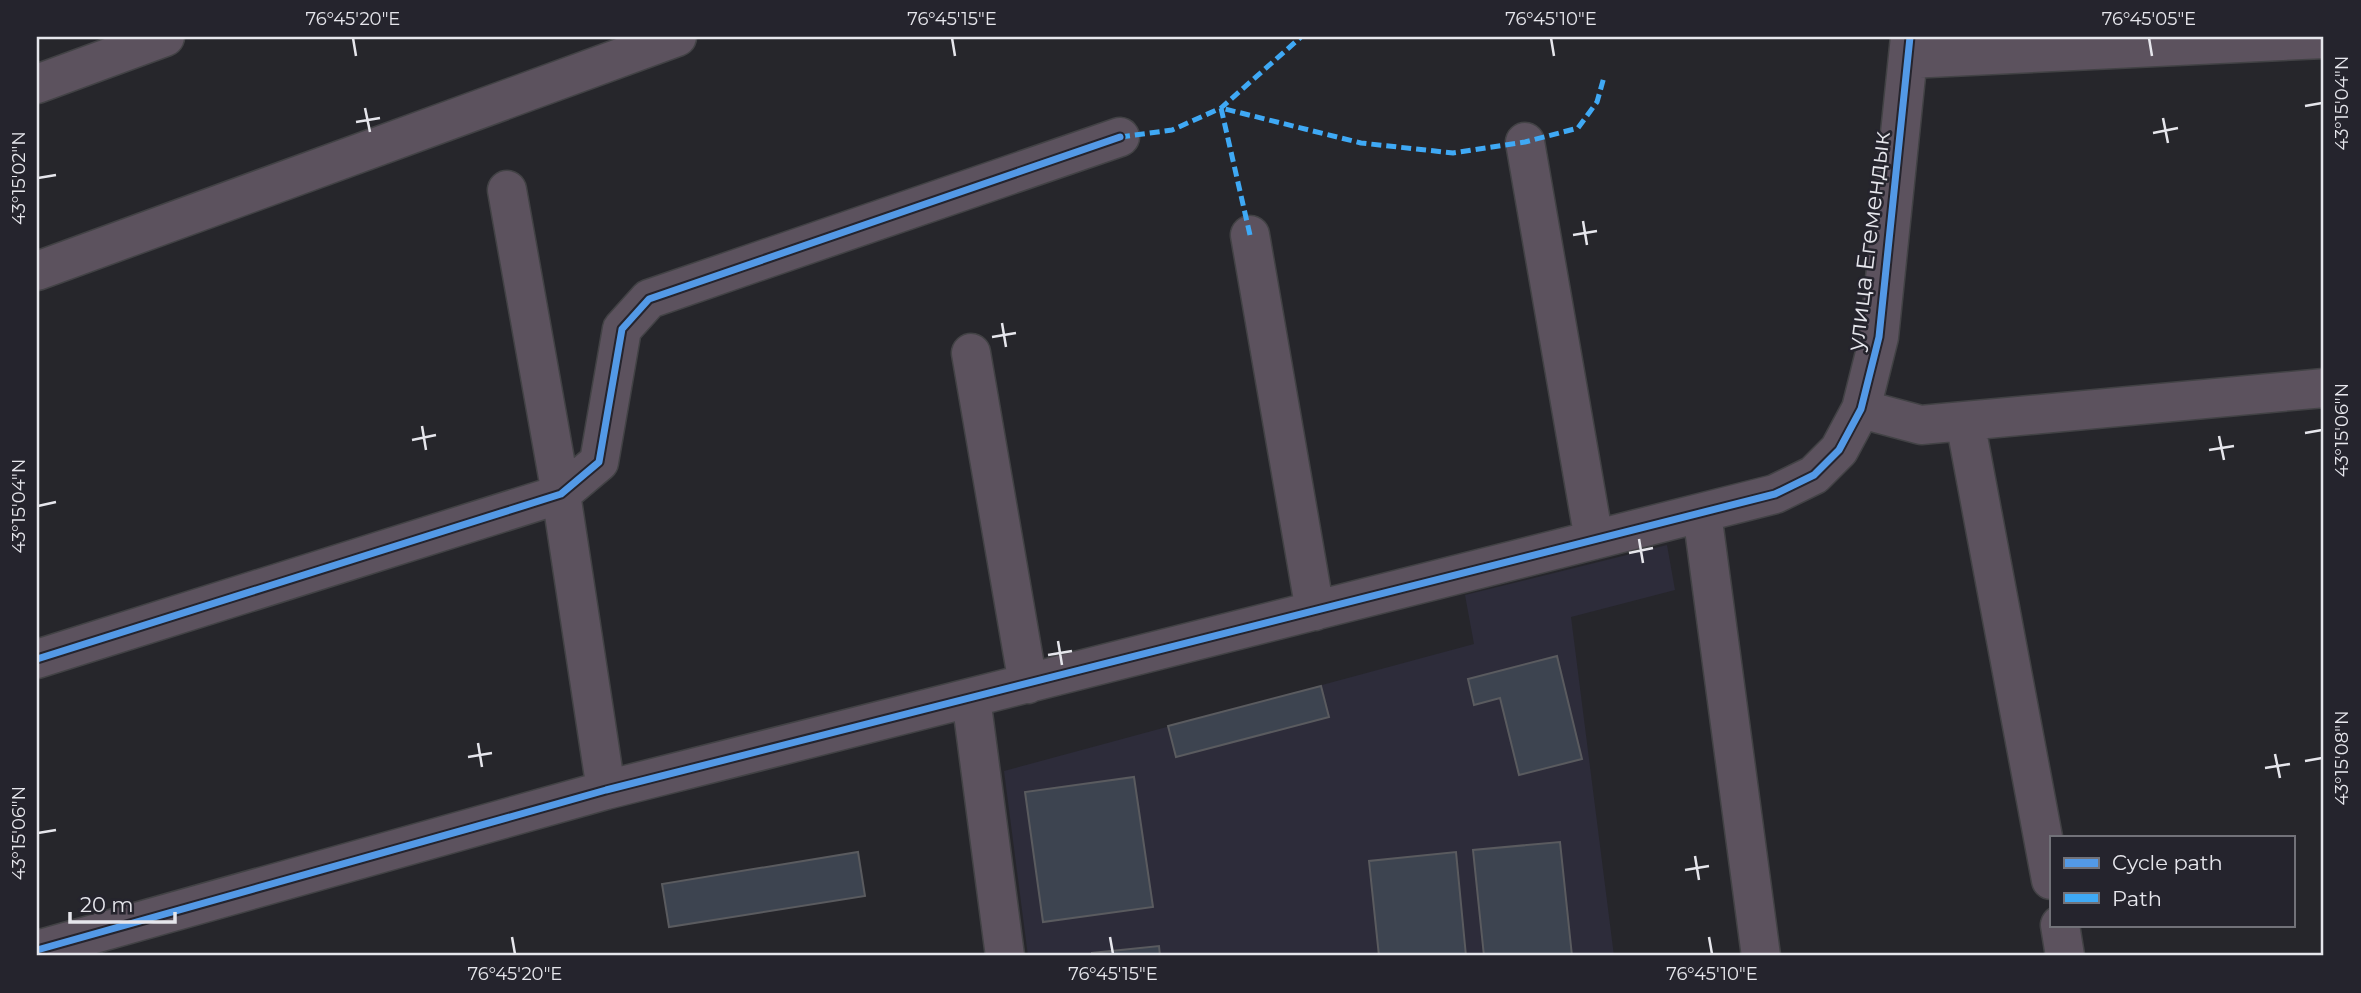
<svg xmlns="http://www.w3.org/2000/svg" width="2361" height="993" font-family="Montserrat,sans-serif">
<rect width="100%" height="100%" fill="#26262b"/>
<!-- built -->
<path fill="#2d2c3a" d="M1667,545L1675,590L1571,617L1614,956H1028L1004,771L1474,644L1465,595Z"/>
<!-- building -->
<path fill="#3d4450" stroke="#5a5b5f" stroke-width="2" d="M1557,656L1582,759L1519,775L1500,698L1474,705L1468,679Z
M1321,686L1329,717L1176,757L1168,726Z
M1134,777L1153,907L1043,922L1025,792Z
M1560,842L1572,956H1484L1473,850Z
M858,852L865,896L669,927L662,884Z
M1456,852L1466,956H1379L1369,861Z
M1159,946L1160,956H1092V953Z"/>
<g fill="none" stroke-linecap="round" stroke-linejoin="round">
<!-- minor casing -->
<g stroke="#424245" stroke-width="41">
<path id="minor" d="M1909,59L2324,39
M37,84L165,37
M1525,142L1594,540
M507,190L561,494L606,790
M1250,235L1315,611
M37,271L677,37
M971,353L1028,684
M1861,409L1921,425L2324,388
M1965,421L2051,880
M1702,513L1761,956
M37,659L561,494L599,462L622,329L649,299L1120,137
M971,698L1005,956
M2060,925L2065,956
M37,950L606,790L1775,494L1814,475L1839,450L1861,409L1879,337L1910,37"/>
</g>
<!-- minor -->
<use href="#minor" stroke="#5c525e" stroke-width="38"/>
<!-- quiet -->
<path stroke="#3fa9f5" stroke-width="5" stroke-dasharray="10 5" stroke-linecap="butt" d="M1120,137L1172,130L1221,108L1301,37
M1250,235L1221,108L1361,143L1453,153L1525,142L1578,128L1597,102L1604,77"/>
<!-- cycleway casing -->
<g stroke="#25242d" stroke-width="11">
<path id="cycleway" d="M37,659L561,494L599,462L622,329L649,299L1120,137
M37,950L606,790L1775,494L1814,475L1839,450L1861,409L1879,337L1910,37"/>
</g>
<!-- cycleway -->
<use href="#cycleway" stroke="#5399e6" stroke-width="7"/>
</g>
<!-- ticks -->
<path fill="none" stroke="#e6e6ec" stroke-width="2.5" d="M353,38L356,56M952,38L955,56M1551,38L1554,56M2149,38L2152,56M2305,106L2322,103M365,108L370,132M2163,118L2168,143M356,122L380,118M2153,133L2178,128M38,178L56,175M1583,221L1587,245M1573,235L1597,231M1002,323L1006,347M992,337L1016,333M422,426L426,450M2305,433L2322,430M2219,436L2224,460M412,440L436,435M2209,450L2234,446M38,506L56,502M1639,539L1643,563M1629,553L1653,548M1058,641L1062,665M1048,655L1072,651M478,743L482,767M2275,754L2280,778M468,757L492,753M2305,761L2322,758M2265,768L2290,764M38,833L56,830M1695,856L1699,880M1685,870L1709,866M512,937L515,954M1110,937L1113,954M1709,937L1712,954"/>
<g text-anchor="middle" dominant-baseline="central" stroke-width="5" stroke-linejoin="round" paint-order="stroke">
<!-- street labels -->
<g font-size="24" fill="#e6e6ec" stroke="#25242d">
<text transform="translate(1868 241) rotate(-83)">улица Егемендык</text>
</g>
</g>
<!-- border -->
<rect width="2361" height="993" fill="none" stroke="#25242d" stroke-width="77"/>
<!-- legend -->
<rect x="2050" y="836" width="245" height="91" fill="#25242d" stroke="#727279" stroke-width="2"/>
<rect x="2064" y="858" width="35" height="10" fill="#5399e6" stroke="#727279" stroke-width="2"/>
<text x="2112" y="870" font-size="21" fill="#e6e6ec">Cycle path</text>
<rect x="2064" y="893" width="35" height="10" fill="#3fa9f5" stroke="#727279" stroke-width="2"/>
<text x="2112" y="906" font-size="21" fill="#e6e6ec">Path</text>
<!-- scale -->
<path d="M70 912v10h105v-10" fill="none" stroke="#e6e6ec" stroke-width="3.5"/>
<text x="80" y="912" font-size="21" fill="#e6e6ec" stroke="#25242d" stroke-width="5" paint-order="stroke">20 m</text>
<rect x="38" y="38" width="2284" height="916" fill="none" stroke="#e6e6ec" stroke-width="2.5"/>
<g font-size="18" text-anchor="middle" fill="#e6e6ec">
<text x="353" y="25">76°45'20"E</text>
<text x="952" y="25">76°45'15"E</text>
<text x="1551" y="25">76°45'10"E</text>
<text x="2149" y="25">76°45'05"E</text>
<text transform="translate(2342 103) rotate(-90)" y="6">43°15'04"N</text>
<text transform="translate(19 178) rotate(-90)" y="6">43°15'02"N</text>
<text transform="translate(2342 430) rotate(-90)" y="6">43°15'06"N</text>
<text transform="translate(19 506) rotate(-90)" y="6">43°15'04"N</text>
<text transform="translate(2342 758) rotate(-90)" y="6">43°15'08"N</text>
<text transform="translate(19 833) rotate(-90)" y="6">43°15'06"N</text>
<text x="515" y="980">76°45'20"E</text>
<text x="1113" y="980">76°45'15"E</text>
<text x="1712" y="980">76°45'10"E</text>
</g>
</svg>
